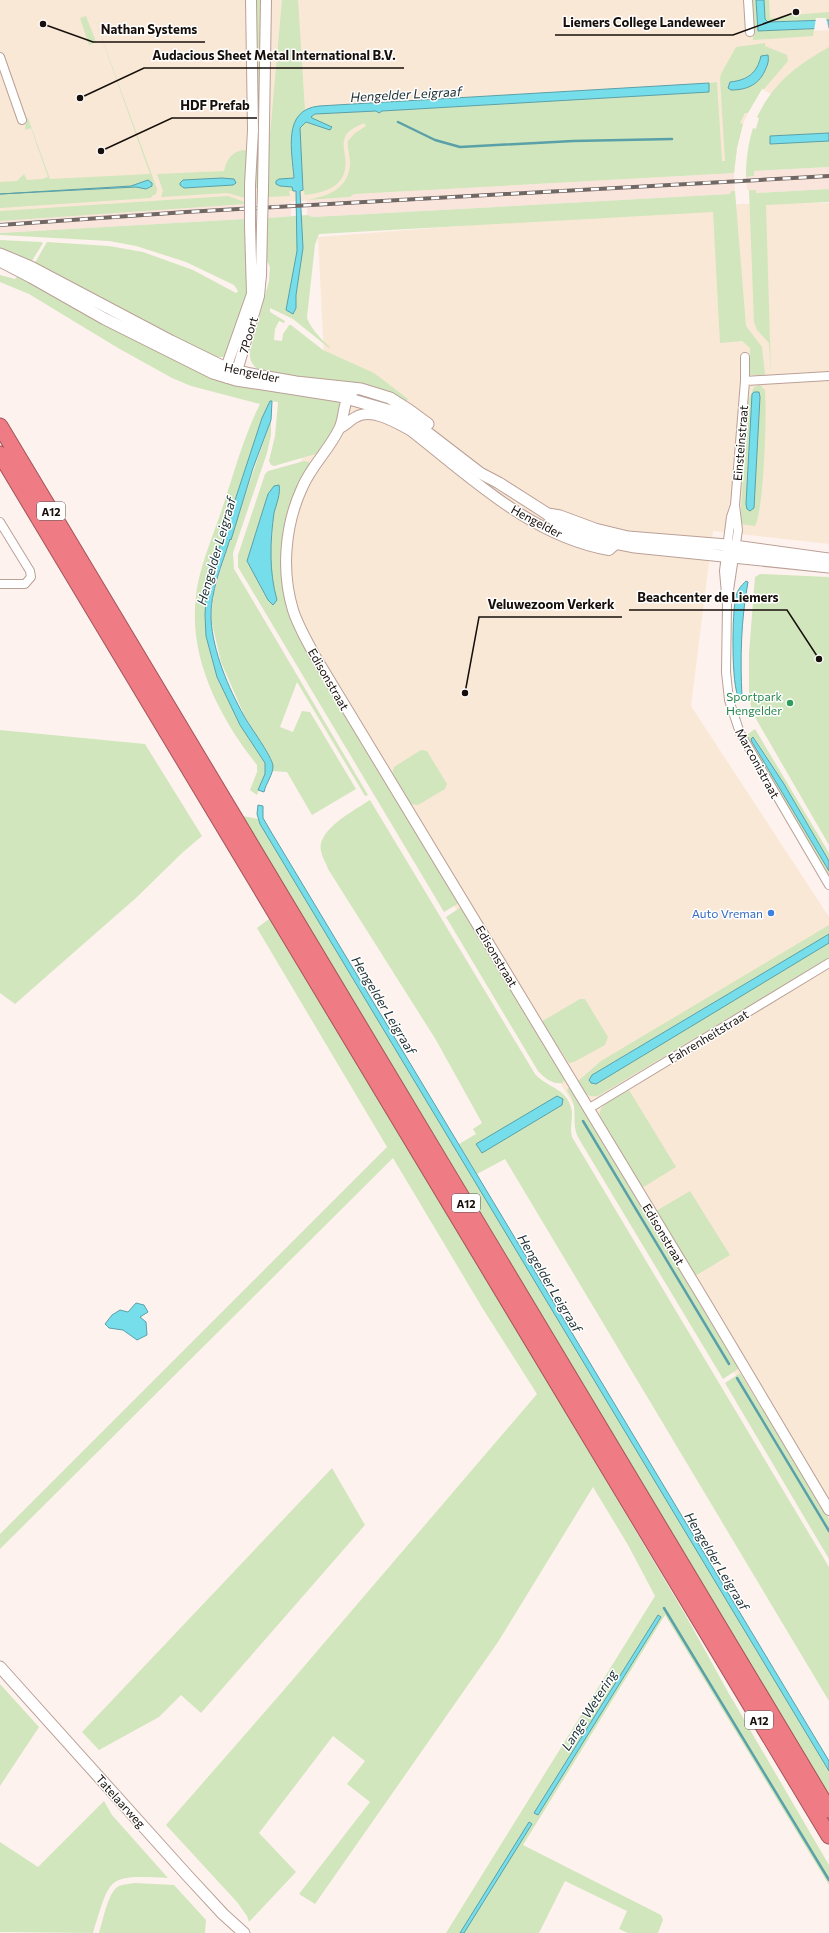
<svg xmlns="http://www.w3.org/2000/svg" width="829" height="1933" font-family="Commissioner,sans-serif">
<rect width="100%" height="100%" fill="#fef2ee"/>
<!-- built -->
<path fill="#fae5dd" d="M829,167V189L756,193V190H747L746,177L754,176V171Z
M734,173L735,191H731V194L313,217L307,215V200L350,197L354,194Z
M286,201L291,202V216L268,218V202Z
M245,204V219L0,233V213Z"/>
<!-- industrial -->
<path fill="#fae8d7" d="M0,0H829V167L756,129L759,118L757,117L771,94L762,89L752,105L743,124L737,148L734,173L354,194L350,197L307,200L306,201L0,213Z
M829,203V544L713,531L691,706L829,917V1531L316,676L272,599L285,493L320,423L325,376L318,237L740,204Z"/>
<!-- green -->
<path fill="#d1e6bc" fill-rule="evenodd" d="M88,0L157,189L156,194L152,196L151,198L0,208V182L17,181L24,174L27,180L42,179L48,177L31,128L25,130L26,119L28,118L50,179L150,174Z
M255,0H261L259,188H255L254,185Z
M282,0H298L305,110C285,130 292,153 294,178L279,179L278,184L280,186L293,187V191H289L290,196L268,197V157Z
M752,0H756L758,31L814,29L813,36L753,40Z
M764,0H769L770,18H780V16L829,12V20L768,22L765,19Z
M86,16L96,42L89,45L80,18Z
M765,43V46L787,55L788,61L764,89H762L748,113H745L740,123L743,124L737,148L734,173L354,194L350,197L307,200C328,196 349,189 350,163C350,156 347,149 348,141L355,133L366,126L364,123C358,126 350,129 346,135C342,142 344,149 345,156C349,185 329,192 305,195L303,190L299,132L301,125L306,122L331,127L312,118L311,117L319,113L376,111L379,113L382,111L709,92V83L717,82L722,161H725L720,79L721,74L736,47Z
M829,47V167L754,171V176L746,177C746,160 748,144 753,128L756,129L759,118L757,117C775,81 795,67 829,47Z
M247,150L245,198L227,193L161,197L163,191L157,174L224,171C227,158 233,150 247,150Z
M829,189V202L766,205L771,375L769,343L757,330L754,322L749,190H756V193Z
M731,191H735L746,326L762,347L765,375H750V348L742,341L720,343L713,212L319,234L315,245L307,317C309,327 323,341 330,347L329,348L293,319L270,308V312L285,321L284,323L279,321L275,329L274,340L282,341L283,334L289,325H291L323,350L374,373L408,399L405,403L262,372C253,367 249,361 250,351L269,281L270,267L266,259L268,218L307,215L313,217L730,194Z
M228,196L245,202V204L0,221V211Z
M245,219L248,301L227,354L223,357H212L33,266L47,242L109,246L143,252L193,270L236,293L238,291L234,285L186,262L136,246L109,241L0,235V233Z
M0,240L41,242L43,243L30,264L0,251Z
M20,274L190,366L336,399L341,406L338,423L319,453L274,466L271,465L269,461L275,436L278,402L270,401L262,418L222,539L208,591L205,615L206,636L217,677L240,725L265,763V774L257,795L250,790L257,772V765C220,718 188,658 196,596C199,567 215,531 224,503C235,470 244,436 260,404L191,386L172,378L118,348L29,294L0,282V275L15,279Z
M760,385L765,390C767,411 764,510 755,526L740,524L748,401L754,387ZM754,392L760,397L754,508L750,511L746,504L752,394Z
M271,420V435L267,453L233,553L234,569L246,589L368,795L365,796L297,682L280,727L293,732L302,711L310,712L356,789L312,815L287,772L272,771V761L245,717L221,662L211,619L214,592L230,539Z
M304,461L309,462L310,466L294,498L288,600L459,903L444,912L238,567V555L265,474L268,471ZM274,486L280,488L274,512L270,563L273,605L268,600L247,561L268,494Z
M760,574L829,577V845L752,712L749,695V653L755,577Z
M755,729L829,853V861L784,784L754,737L752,742L829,871V876L748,739V734Z
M0,730L145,744L202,836L182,853L137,897L15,1004L0,993Z
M421,750L427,751L447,784L445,789L418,805L409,804L392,774L394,767Z
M370,800L535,1074C546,1087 566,1088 571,1107C574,1117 569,1127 572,1137L829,1567V1701L505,1159L477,1174L459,1144L476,1134L473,1129L482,1123L436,1040L328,869C326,863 322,857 321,851C316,830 355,810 370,800Z
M243,816L258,819L777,1683L829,1771V1794Z
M461,907L565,1078L563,1083C553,1085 544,1078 538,1071L446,917Z
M269,919L483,1273L686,1616L728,1692L829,1865V1885L665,1615L523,1845L661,1915L663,1920L658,1933H628L619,1929L627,1911L565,1881L539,1933H446L655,1596L628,1545L593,1487L498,1642L315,1904L299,1894L370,1802L347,1784L365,1761L333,1736L259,1833L296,1872L249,1922L247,1916L237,1902L166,1825L283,1691L537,1394L483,1309L393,1158L0,1549V1534L387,1147L257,928Z
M829,925V934L592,1075L593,1085L829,943V958L598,1096C586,1098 583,1091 577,1082L601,1061Z
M580,999H585L608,1037L605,1045L574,1062L569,1063L541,1022Z
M568,1088H571L738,1367V1369L723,1379L579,1139C569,1121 581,1108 567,1091Z
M629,1090L676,1167L642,1188L600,1119C596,1103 618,1097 629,1090Z
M690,1191L730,1255L695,1276L656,1211Z
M740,1373L829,1519V1559L725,1383Z
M332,1468L365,1525L201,1713L181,1695L159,1717L99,1750L82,1732Z
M0,1684L39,1727L0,1786Z
M104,1801L112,1815L168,1878C106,1875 111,1876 93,1933L0,1932V1842L38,1867Z
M135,1883L174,1885L206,1920L205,1933H99C103,1921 108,1891 119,1886C124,1884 130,1884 135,1883Z"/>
<!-- water -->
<path fill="#76deeb" stroke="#5aa0a8" d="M756,0H764L765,19L768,22L829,20V28L758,31Z
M768,55C769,60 768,64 766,68C760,84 748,90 731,90L728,88L730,82C748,80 757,73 761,56Z
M709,83V92L382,111L379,113L376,111L315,114L311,117L312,118L332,127L330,130L306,122L300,128L303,190L300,191L303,248L296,295V308L293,314L286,310L297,251L296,191H293L292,187L280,186L276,184V181L279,179L294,178C292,151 282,110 319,106Z
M829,133V141L770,144V136Z
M222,178L234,179L236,183L233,185L184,188L180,185V183L183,180Z
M148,180L152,183V186L146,189L136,187L0,194L131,186Z
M754,392H759L760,397L754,508L750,511L747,509L746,504L752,394Z
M270,401H272L271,420L253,468L231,540L230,539C222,565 210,592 211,619C213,652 228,687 244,716C250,727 272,756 273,766C273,775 266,783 264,792L258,790L265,774V763L240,725L217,677L206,636L205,615L206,597L214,564L262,418Z
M279,485C281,493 276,505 274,513C270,542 269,572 277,600L273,605L268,600L247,561L268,494L274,486Z
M746,581L748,582C741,620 740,658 742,697L739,698C731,687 732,611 736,596C738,589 741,586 746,581Z
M753,737L784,784L829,861V871L752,742L751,739Z
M258,805L263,806V818L270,830L829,1761V1771L260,824L257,814Z
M829,934V943L596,1084L591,1083L589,1080L592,1075Z
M557,1096L563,1099L562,1105L482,1153L476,1144Z
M136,1303L144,1305L148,1312L140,1317L146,1322L147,1335L137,1340L123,1330L109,1328L105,1324L112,1315L120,1310L128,1312Z
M658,1615L661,1617L538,1815L534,1813Z
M529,1822L532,1824L464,1933H460Z"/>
<!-- pier -->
<path fill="#fef2ee" d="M816,18H826L829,30L814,31Z"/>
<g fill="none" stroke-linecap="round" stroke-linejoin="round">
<!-- stream -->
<path stroke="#5aa0a8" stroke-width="2.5" d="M398,122L435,140L460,147L573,141L672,139
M583,1121L729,1364
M737,1378L829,1531
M664,1608L829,1880"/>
<!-- minor casing -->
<g stroke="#baa097" stroke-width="10">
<path id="minor" d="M748,0L750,32
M0,57L22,120
M745,357V381L829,376
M745,381L735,505L731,517L724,571L727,605L726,672L729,700L740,733L829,885
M0,522L30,571L31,577L25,584H0
M728,597L738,530L735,505
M588,1109L829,963"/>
</g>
<!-- tertiary casing -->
<g stroke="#baa097" stroke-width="12">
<path id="tertiary" d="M250,185L253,130L251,0
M263,188L266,0
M250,226L252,294L226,368L228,378L237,371L259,296L261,275L262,226
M352,393C342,402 345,418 339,429C329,450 311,466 302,488C285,525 281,571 293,610C298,626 307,641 315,656L706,1303L829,1510
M340,428C346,425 350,420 356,417C372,408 395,422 410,430C471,477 530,536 609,550L616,544"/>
</g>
<!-- secondary casing -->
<g stroke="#baa097" stroke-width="13">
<path id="secondary" d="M0,254L31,267L171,341L226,368L251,374L296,382L361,389L390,398L409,410L428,424
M0,261L31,277L105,319L213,373L236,380L339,396L398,413L415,423L480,473L499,483L546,513L560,525L578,533L599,540L635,547L829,567
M548,514L560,516L595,529L628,537L727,545L829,559
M0,1667L186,1874L223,1914L244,1933"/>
</g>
<!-- motorway casing -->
<g stroke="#a3555a" stroke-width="17">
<path id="motorway" d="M0,426L829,1810
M0,454L829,1836"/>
</g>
<!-- minor -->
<use href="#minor" stroke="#fff" stroke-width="8"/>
<!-- tertiary -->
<use href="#tertiary" stroke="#fff" stroke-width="10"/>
<!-- secondary -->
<use href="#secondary" stroke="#fff" stroke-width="11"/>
<!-- motorway -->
<use href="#motorway" stroke="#ef7b85" stroke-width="15"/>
<!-- rail casing -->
<g stroke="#716864" stroke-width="4">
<path id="rail" d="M0,225L186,212L829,176"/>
</g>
<!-- rail -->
<use href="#rail" stroke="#fff" stroke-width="2.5" stroke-dasharray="8" stroke-linecap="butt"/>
<!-- tertiary-bridge casing -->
<g stroke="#baa097" stroke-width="12" stroke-linecap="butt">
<path id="tertiary-bridge" d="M250,226V185
M262,226L263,188"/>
</g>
<!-- tertiary-bridge -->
<use href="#tertiary-bridge" stroke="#fff" stroke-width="10"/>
</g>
<!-- markers -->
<circle fill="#2e9e5b" stroke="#fff" stroke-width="1.5" cx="790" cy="703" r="4"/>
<circle fill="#3f7fe0" stroke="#fff" stroke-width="1.5" cx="771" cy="913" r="4"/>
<g text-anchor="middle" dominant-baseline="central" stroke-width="3" stroke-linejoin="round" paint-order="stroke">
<!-- shield labels -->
<g fill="#fff" stroke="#5d5754" stroke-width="1">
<rect x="37" y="502" width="28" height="18" rx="3"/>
<rect x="452" y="1194" width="28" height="18" rx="3"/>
<rect x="745" y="1711" width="28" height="18" rx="3"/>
</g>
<g font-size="11" font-weight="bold" fill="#170f0b">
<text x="51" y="511">A12</text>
<text x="466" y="1203">A12</text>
<text x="759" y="1720">A12</text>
</g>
<!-- street labels -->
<g font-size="12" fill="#170f0b" stroke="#fff">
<text transform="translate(248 335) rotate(-74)">7Poort</text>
<text transform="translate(252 372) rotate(12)">Hengelder</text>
<text transform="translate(740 443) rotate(-85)">Einsteinstraat</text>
<text transform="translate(537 521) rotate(28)">Hengelder</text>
<text transform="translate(329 679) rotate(60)">Edisonstraat</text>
<text transform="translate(758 763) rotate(61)">Marconistraat</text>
<text transform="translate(497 956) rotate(59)">Edisonstraat</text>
<text transform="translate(708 1036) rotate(-31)">Fahrenheitstraat</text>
<text transform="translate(664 1234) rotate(59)">Edisonstraat</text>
<text transform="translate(121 1801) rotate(48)">Tatelaarweg</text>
</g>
<!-- leisure labels -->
<g font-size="12" fill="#27864d" stroke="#fff" text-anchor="end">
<text x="782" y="696">Sportpark<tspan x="782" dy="14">Hengelder</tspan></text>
</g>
<!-- shop labels -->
<g font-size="12" fill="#366cbe" stroke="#fff" text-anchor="end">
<text x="763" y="913">Auto Vreman</text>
</g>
<!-- water labels -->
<g font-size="13" font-style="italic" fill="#1a2d30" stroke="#fff">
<text transform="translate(406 94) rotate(-3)">Hengelder Leigraaf</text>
<text transform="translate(216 551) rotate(-74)">Hengelder Leigraaf</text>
<text transform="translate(384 1005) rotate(59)">Hengelder Leigraaf</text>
<text transform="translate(550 1283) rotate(59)">Hengelder Leigraaf</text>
<text transform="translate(717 1561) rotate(59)">Hengelder Leigraaf</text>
<text transform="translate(589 1710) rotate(-58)">Lange Wetering</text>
</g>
</g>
<!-- callouts -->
<path fill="none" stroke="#170f0b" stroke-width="1.5" d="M796 12L733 35H555M43 24L93 42H205M80 98L144 68H404M101 151L172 118H257M819 659L787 610H629M465 693L479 617H622"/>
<g fill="#170f0b" stroke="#fff" stroke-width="1.5">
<circle cx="796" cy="12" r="4"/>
<circle cx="43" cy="24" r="4"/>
<circle cx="80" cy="98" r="4"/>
<circle cx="101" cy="151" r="4"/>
<circle cx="819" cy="659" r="4"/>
<circle cx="465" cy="693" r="4"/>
</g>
<g font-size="13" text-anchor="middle" font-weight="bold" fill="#170f0b" stroke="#fff" stroke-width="3" stroke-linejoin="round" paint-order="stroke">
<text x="644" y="27">Liemers College Landeweer</text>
<text x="149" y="34">Nathan Systems</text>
<text x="274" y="60">Audacious Sheet Metal International B.V.</text>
<text x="215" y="110">HDF Prefab</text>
<text x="708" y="602">Beachcenter de Liemers</text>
<text x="551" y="609">Veluwezoom Verkerk</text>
</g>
</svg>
